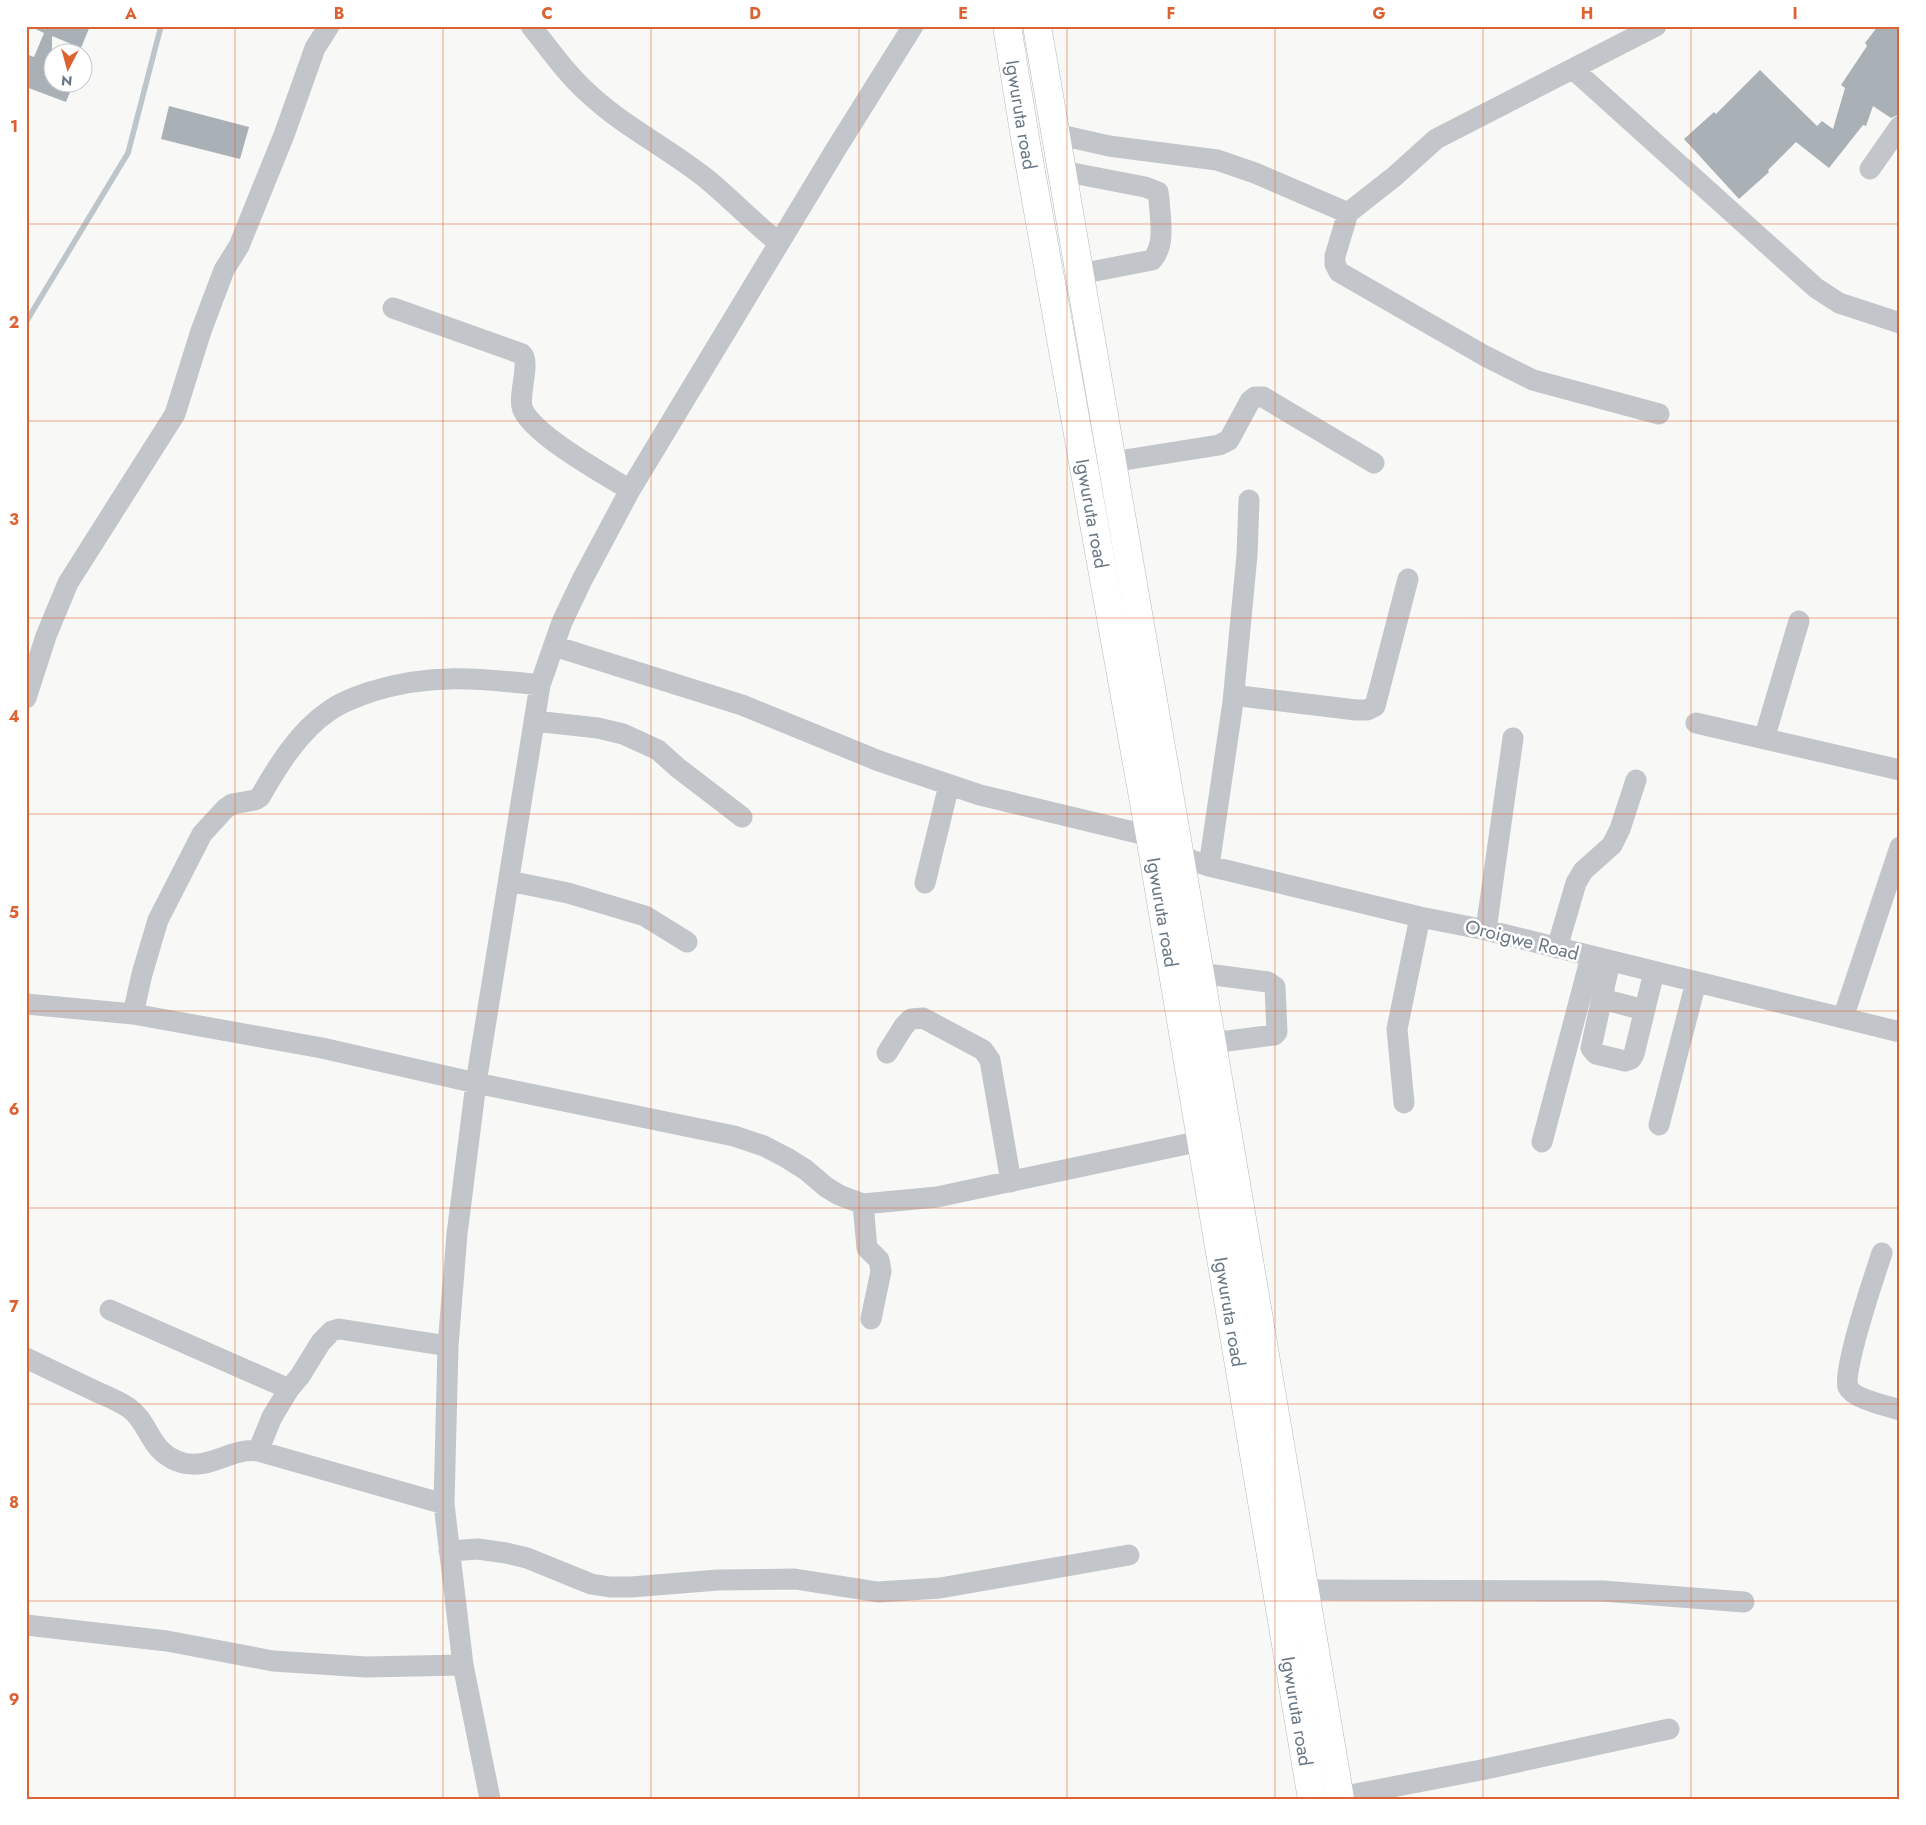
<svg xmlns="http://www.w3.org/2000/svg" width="1926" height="1825" font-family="Jost,sans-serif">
<rect width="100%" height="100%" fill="#f8f8f6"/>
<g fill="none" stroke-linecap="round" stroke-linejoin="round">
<!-- stream -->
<path stroke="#bbc5ca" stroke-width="5.5" d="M26,322L128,153L161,26"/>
</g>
<!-- building -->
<path fill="#a9b0b6" d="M29,26H90L81,48L52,36V82H74L66,102L26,87V54L34,57L44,33Z
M1878,26H1900V114L1891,118L1873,106L1866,126L1863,125L1829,168L1796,142L1768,170L1769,172L1739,199L1684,139L1714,112L1716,114L1760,70L1817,126L1822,121L1833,129L1845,88L1841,85L1867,46L1865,43Z
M169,106L249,127L240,159L161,139Z"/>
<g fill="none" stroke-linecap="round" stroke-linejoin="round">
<!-- major casing -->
<g stroke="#b5b9bd" stroke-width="29">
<g id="major">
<path id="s1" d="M1007,26L1025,138L1150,836L1312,1799"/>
<path d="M1037,26L1230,1148L1340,1799"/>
</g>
</g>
<!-- minor -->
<path stroke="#c2c5c9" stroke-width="21" d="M531,26C549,49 566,73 588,93C624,127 670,149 708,180C732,200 754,223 779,243
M1656,26L1436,139L1395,176L1348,213L1335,256V264L1339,272L1485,356L1533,380L1659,414
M1573,69L1816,288L1839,303L1900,323
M1056,134L1109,146L1217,160L1255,173L1348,213
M1870,169L1900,126
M1062,171L1145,187L1158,192L1159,199C1160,218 1166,245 1152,260L1080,274
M393,308L522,354C531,362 517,397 523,410C535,436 604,474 630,490
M1112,462L1219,445L1229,440L1250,401L1255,397H1263L1374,463
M554,646L742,705L879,761L980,795L1150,836L1179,856L1209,866L1420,917L1486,930L1900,1032
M26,698L46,636L68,583L175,414L201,331L224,270L239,246L284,135L315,48L329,26
M1233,702L1247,555L1249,500
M534,721L598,728L623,734L658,750L678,768L742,817
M1696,723L1900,770
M1764,739L1799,621
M1209,866L1233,702L1236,698L1240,696L1356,710H1367L1375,706L1408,579
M509,881L568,893L645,916L687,942
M925,883L949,785
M1486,930L1513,738
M1557,948L1576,883L1583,871L1612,845L1620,829L1636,780
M1610,961L1591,1048L1596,1054L1625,1061L1631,1059L1634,1054L1654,972
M1199,973L1268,982L1275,987L1277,1032L1274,1035L1212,1043
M1602,999L1644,1010
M26,1004L133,1014L322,1048L476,1083L734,1136L764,1146L787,1158L806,1170L826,1187L839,1195L863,1204L937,1197L1201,1141
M133,1014L142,974L158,920L202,834L225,809L232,804L255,800L260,797C277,767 299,731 329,711C341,702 356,697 370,692C430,673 479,678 540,685
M1843,1018L1900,847
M887,1053L904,1026L911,1019L923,1018L983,1050L990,1060L1011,1182
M1404,1103L1397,1029L1420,917
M1659,1125L1696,982
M1542,1142L1591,957
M863,1204L867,1248L879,1260L881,1271L871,1319
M1882,1253C1875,1274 1842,1371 1848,1387C1853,1399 1888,1406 1900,1410
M110,1310L289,1389
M26,1358C49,1369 72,1380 95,1391C106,1396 119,1401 129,1408C150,1423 148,1449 177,1461C209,1473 229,1447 258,1451L444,1504
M258,1451L272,1417L289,1389L300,1376L321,1342L332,1331L339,1329L448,1346
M449,1551L478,1549L506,1553L527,1558L591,1584L610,1587H631L718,1580L795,1579L878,1592L940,1588L1129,1555
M1305,1590L1603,1591L1744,1602
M26,1625L167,1641L273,1661L366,1667L463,1665
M1340,1797L1481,1770L1669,1729
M490,1799L463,1665L444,1504L448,1346L457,1234L476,1083L540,685L562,622L582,580L630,490L836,149L913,26"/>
<!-- major -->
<use href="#major" stroke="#fff" stroke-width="28"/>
</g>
<!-- grid -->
<path fill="none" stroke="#dc6232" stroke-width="1" stroke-opacity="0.55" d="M235,26V1799M443,26V1799M651,26V1799M859,26V1799M1067,26V1799M1275,26V1799M1483,26V1799M1691,26V1799M26,224H1900M26,421H1900M26,618H1900M26,814H1900M26,1011H1900M26,1208H1900M26,1404H1900M26,1601H1900"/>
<g text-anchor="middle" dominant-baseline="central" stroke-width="5" stroke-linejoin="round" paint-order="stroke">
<!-- street labels -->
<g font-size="19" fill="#697785" stroke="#fff">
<text stroke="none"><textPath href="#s1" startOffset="90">Igwuruta road</textPath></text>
<text stroke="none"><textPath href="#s1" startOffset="495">Igwuruta road</textPath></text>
<text stroke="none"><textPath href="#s1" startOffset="900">Igwuruta road</textPath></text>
<text transform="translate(1522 940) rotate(14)">Oroigwe Road</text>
<text stroke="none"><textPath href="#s1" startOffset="1305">Igwuruta road</textPath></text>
<text stroke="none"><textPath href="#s1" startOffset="1710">Igwuruta road</textPath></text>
</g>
</g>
<!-- border -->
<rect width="1926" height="1825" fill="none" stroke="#ffffff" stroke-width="55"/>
<!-- north arrow -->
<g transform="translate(68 68) rotate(186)"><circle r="24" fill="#ffffff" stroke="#c3c9ce"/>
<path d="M0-4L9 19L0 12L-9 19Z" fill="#dc6232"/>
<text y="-8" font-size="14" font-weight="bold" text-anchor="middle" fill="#697785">N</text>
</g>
<rect x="28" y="28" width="1870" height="1770" fill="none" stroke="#dc6232" stroke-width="2"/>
<g font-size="16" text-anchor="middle" font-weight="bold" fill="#dc6232">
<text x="131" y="19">A</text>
<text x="339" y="19">B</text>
<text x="547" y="19">C</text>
<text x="755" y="19">D</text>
<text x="963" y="19">E</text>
<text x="1171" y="19">F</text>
<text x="1379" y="19">G</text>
<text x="1587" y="19">H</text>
<text x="1795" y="19">I</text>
<text x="14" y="132">1</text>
<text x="14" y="328">2</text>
<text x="14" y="525">3</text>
<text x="14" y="722">4</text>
<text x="14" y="918">5</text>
<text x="14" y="1115">6</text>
<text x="14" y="1312">7</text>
<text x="14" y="1508">8</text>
<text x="14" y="1705">9</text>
</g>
</svg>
